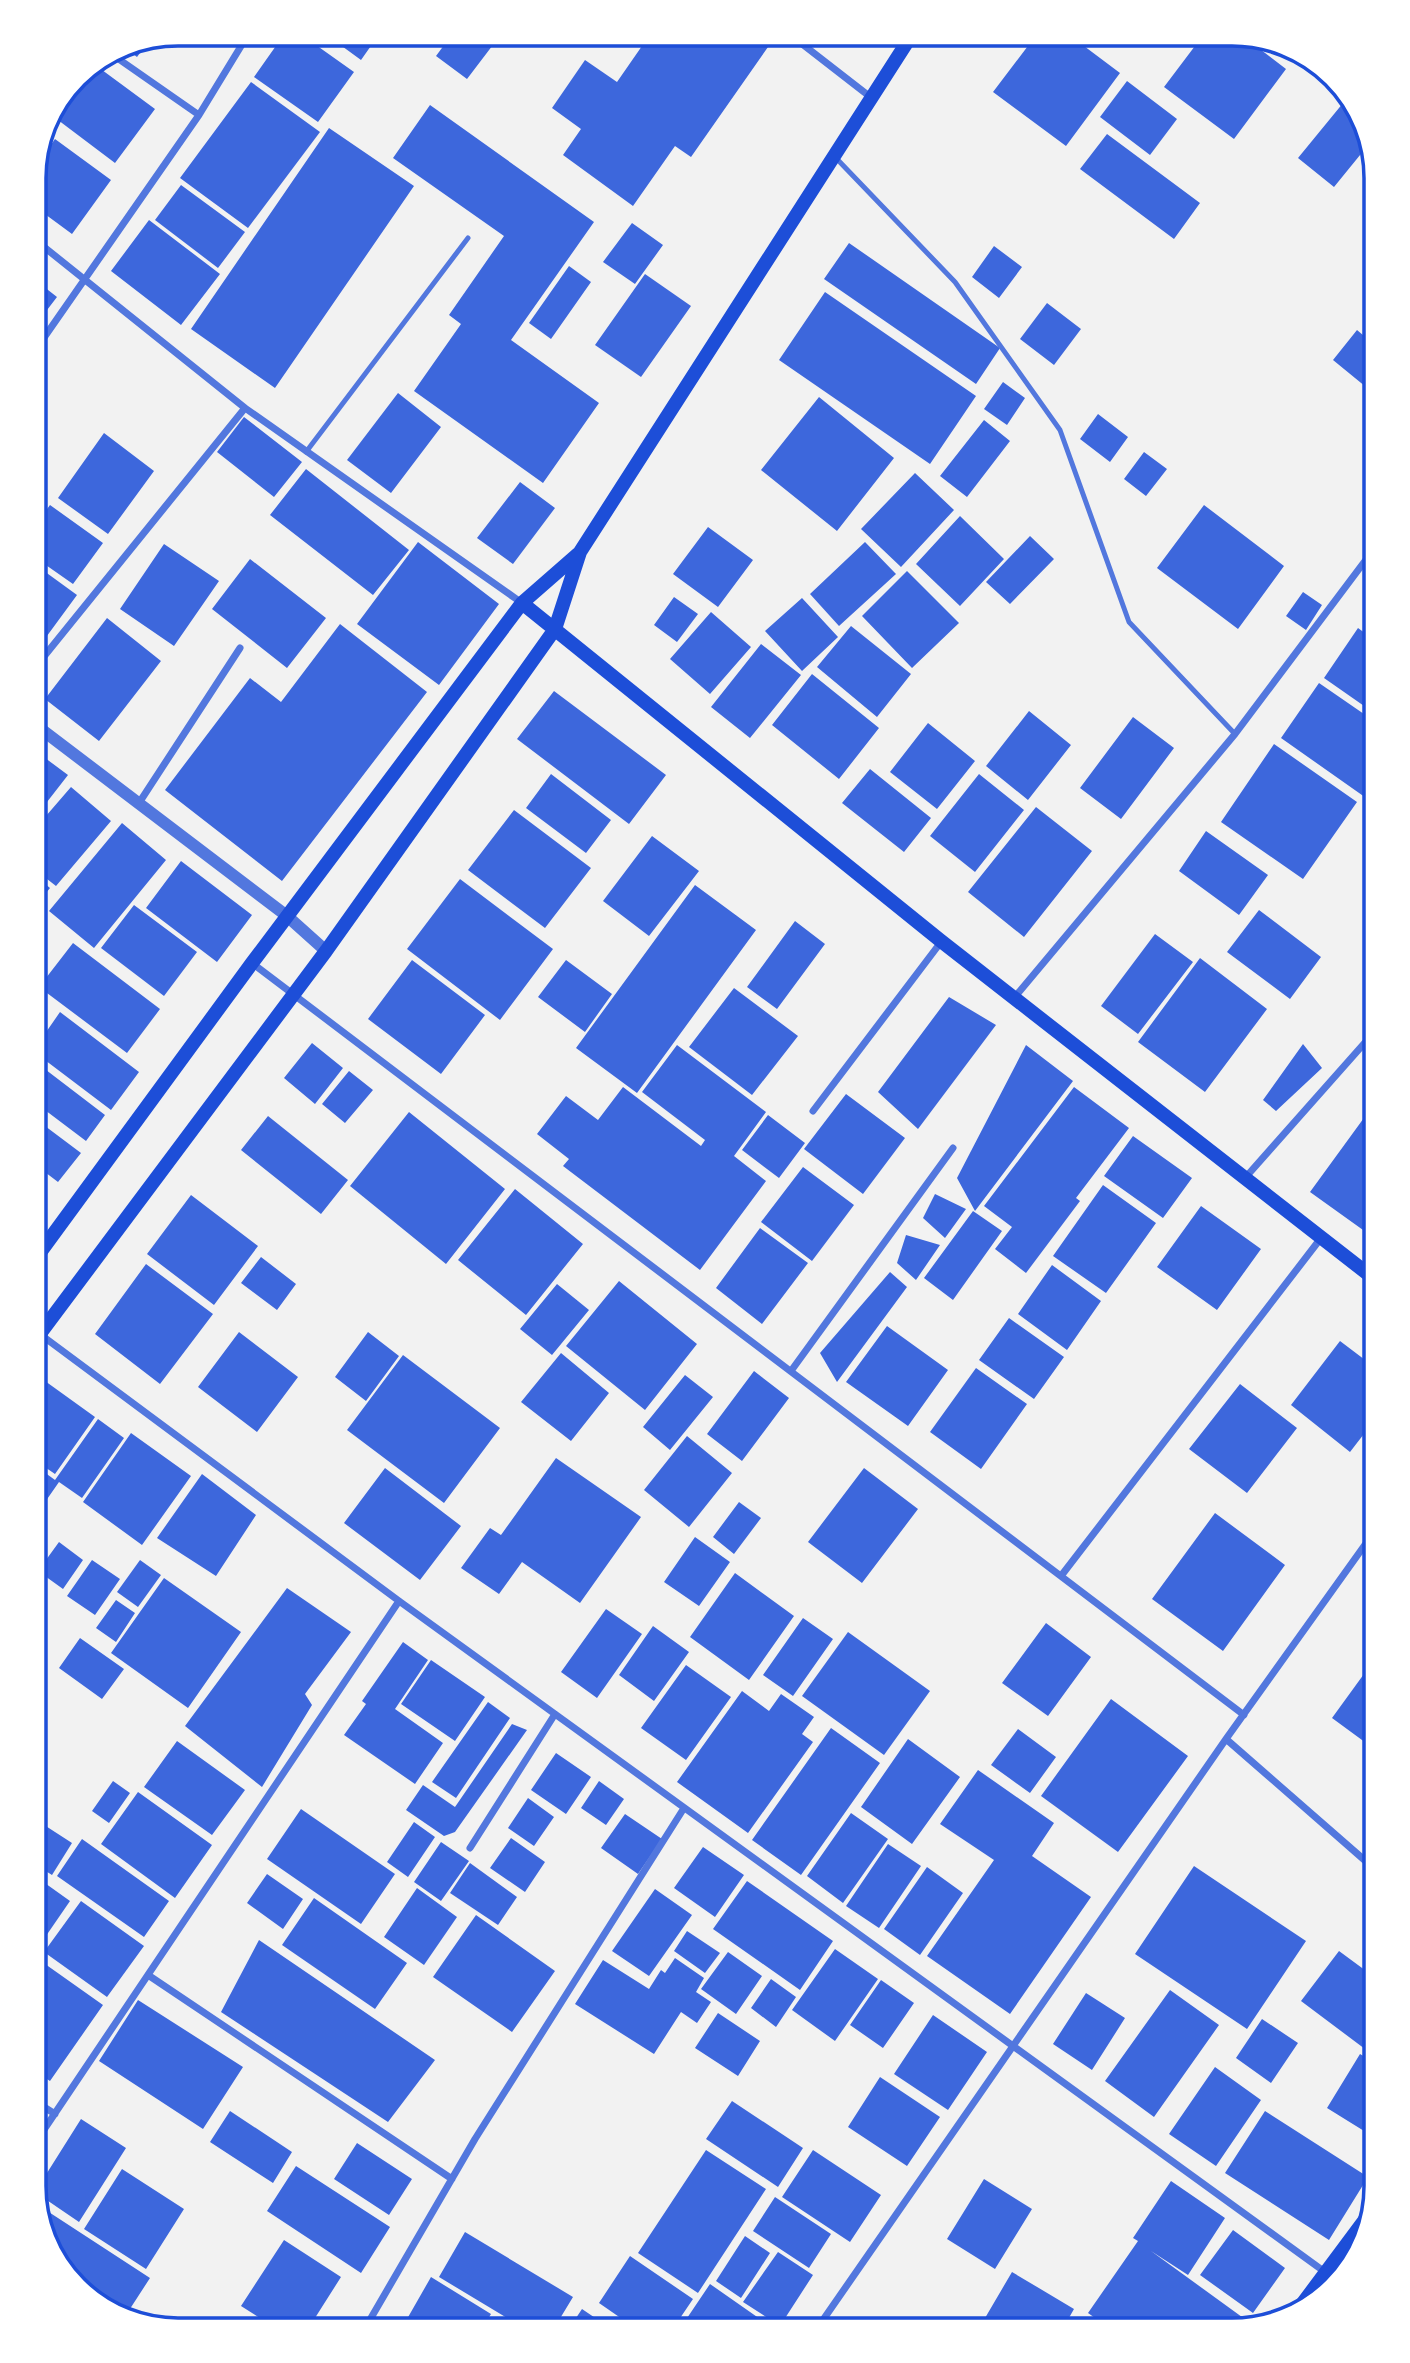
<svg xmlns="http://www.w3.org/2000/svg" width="1410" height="2363" font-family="Manrope,sans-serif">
<rect width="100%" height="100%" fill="#f2f2f2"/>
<!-- building -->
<path fill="#3d67dc" d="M285,33H299L354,72L318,122L254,77Z
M324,33H380L361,60Z
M453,33H502L467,79L436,56Z
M651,33H749L768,47L691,157L675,146L633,206L563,155L581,129L552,108L585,60L617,82Z
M1037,34H1068L1120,73L1066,146L993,92Z
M1204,34H1240L1286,69L1234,139L1164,87Z
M151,38L137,57L121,45L123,44Z
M98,67L155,109L115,163L58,120Z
M1127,81L1177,119L1150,155L1100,117Z
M251,82L320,132L248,228L180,178Z
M1348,97L1362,114L1369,144L1334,187L1298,158Z
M430,105L594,222L511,340L599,403L543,483L414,391L461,324L449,315L504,236L393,158Z
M329,128L414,186L275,388L191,329Z
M1107,134L1200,203L1174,239L1080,169Z
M55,139L111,180L72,234L34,206V169Z
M181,185L245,232L218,268L155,220Z
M149,220L220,274L181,325L111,271Z
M632,223L663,245L635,284L603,262Z
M849,243L1000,348L976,384L824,279Z
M994,246L1022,267L999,298L972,277Z
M569,266L591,282L551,339L529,323Z
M645,274L691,306L641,377L595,345Z
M34,279L57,297L34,327Z
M825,292L976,396L930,464L779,360Z
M1047,303L1081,329L1054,365L1020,339Z
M1377,309V335L1364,324Z
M1357,330L1377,347V396L1333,360Z
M1003,382L1025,398L1007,425L984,409Z
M398,393L441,427L391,493L347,460Z
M819,397L894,458L837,531L761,470Z
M1098,414L1128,437L1110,462L1080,439Z
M244,417L302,462L274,497L217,452Z
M984,420L1010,441L967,497L940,476Z
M104,433L154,471L108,534L58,498Z
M1144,452L1167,469L1146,496L1124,479Z
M306,469L409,550L373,595L270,515Z
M915,473L954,510L901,567L861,529Z
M520,482L555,508L513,564L477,538Z
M50,505L103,543L73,584L33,556V528Z
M1204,505L1284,566L1238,629L1157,568Z
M960,516L1004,559L960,606L916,564Z
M708,527L753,560L718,607L673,574Z
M1030,536L1054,559L1010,604L986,582Z
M418,542L499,604L439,685L357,624Z
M865,542L896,574L839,626L810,594Z
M164,544L219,581L174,646L120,609Z
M250,559L326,618L287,668L212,609Z
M33,563L77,595L33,655Z
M907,571L959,623L912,668L862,616Z
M1303,592L1322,605L1306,630L1286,616Z
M674,597L698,614L677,642L654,625Z
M802,598L838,637L802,671L765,631Z
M711,612L751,647L710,694L670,659Z
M107,618L161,661L99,741L45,699Z
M340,624L427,692L282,881L165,790L250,678L281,702Z
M851,626L911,674L877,717L817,667Z
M1358,628L1377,642V715L1324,678Z
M761,644L801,675L750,738L711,707Z
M812,674L879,728L839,779L772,725Z
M1319,683L1377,723V789L1369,800L1281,738Z
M554,691L666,775L629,824L517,739Z
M1029,711L1071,745L1028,800L986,766Z
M1133,717L1174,748L1121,819L1080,788Z
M928,723L975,761L937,809L890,772Z
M1274,744L1357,802L1303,879L1221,822Z
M33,749L68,775L47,802L33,792Z
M870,769L931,818L904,852L842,803Z
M551,774L611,820L586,853L526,808Z
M979,774L1024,810L975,872L930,836Z
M71,787L111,821L56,886L33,868V831Z
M1036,807L1092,851L1024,937L968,892Z
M514,810L591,868L545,928L468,870Z
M122,823L166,860L94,948L49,911Z
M1206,831L1268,875L1239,915L1179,871Z
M652,836L699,871L649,936L603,901Z
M181,861L252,915L217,962L146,908Z
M33,874L50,888L33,909Z
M460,879L553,949L500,1020L407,949Z
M695,885L756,930L637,1093L576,1048Z
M134,905L197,952L164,996L101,948Z
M1259,910L1321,957L1290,999L1227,952Z
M795,921L825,944L777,1009L747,987Z
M1155,934L1193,962L1138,1034L1101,1006Z
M73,943L160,1009L127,1053L39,987Z
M1200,958L1267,1009L1205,1092L1138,1042Z
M412,960L485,1015L441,1074L368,1019Z
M566,960L612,994L585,1032L538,997Z
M734,988L798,1036L752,1095L689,1047Z
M949,997L996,1025L918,1129L878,1092Z
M60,1012L139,1072L111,1110L33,1051Z
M312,1043L343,1068L315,1104L284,1078Z
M1303,1044L1322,1068L1276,1111L1263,1100Z
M677,1045L766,1112L734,1156L766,1181L700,1270L563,1166L569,1159L537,1134L566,1096L598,1120L623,1087L701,1146L705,1140L642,1092Z
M1026,1045L1073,1081L975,1211L957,1178Z
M33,1060L105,1115L86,1141L33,1101Z
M349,1071L373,1090L345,1123L322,1104Z
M1074,1087L1129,1128L1076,1198L1080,1201L1026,1273L995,1249L1012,1227L984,1206Z
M846,1094L905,1138L863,1194L804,1149Z
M1377,1100V1240L1310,1192Z
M409,1112L505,1189L446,1264L350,1186Z
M768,1115L805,1143L779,1178L742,1150Z
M268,1116L348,1180L321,1214L241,1150Z
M33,1117L81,1153L58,1182L33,1163Z
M1133,1136L1192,1178L1163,1218L1104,1176Z
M803,1167L854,1205L812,1261L761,1222Z
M33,1183L46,1192L33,1208Z
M1103,1185L1156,1223L1106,1293L1053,1256Z
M515,1189L583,1244L526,1315L458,1260Z
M935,1194L966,1209L945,1238L923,1218Z
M191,1195L258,1246L214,1305L147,1254Z
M1201,1206L1261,1249L1217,1310L1157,1267Z
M973,1211L1002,1231L953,1300L924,1278Z
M760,1228L808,1263L762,1324L716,1288Z
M906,1235L940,1245L916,1280L897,1263Z
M261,1257L296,1284L277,1310L241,1283Z
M146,1264L213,1314L160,1384L95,1334Z
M1052,1265L1101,1301L1067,1350L1018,1314Z
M890,1272L907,1287L837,1382L820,1353Z
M619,1281L697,1344L645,1410L566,1346Z
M557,1284L589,1310L552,1355L520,1329Z
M1009,1318L1064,1357L1034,1399L979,1360Z
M887,1326L948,1370L908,1426L846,1382Z
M239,1332L298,1377L257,1432L198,1387Z
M368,1332L399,1356L366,1401L335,1377Z
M1340,1341L1377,1369V1417L1350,1452L1291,1405Z
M561,1353L609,1393L571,1441L521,1402Z
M403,1355L500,1428L444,1503L347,1430Z
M976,1368L1027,1404L981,1469L930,1432Z
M754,1371L789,1398L742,1461L707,1434Z
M685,1375L713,1397L670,1450L643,1427Z
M45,1381L95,1417L55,1474L33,1459V1398Z
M1240,1384L1297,1428L1247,1493L1189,1449Z
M98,1419L124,1438L82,1498L59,1482L36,1515L33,1513V1464L55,1480Z
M131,1433L191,1476L142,1545L83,1502Z
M687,1436L732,1473L689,1527L644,1490Z
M556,1458L641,1517L580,1603L522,1562L499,1594L461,1568L490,1528L501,1535Z
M385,1468L461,1526L420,1580L344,1523Z
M864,1468L918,1509L862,1583L808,1542Z
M202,1474L256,1515L216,1576L157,1538Z
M739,1502L761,1518L734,1554L713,1537Z
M1215,1513L1285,1565L1223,1651L1152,1599Z
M695,1537L730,1562L699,1606L664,1582Z
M59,1542L83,1560L63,1589L38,1571Z
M92,1560L120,1579L95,1615L67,1596Z
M140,1560L161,1575L138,1607L117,1592Z
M735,1573L794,1616L749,1680L690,1637Z
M164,1578L241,1632L188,1708L111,1653Z
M287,1588L351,1632L305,1694L312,1705L262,1787L185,1726Z
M116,1600L135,1613L116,1642L96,1628Z
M606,1609L642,1634L597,1698L561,1672Z
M803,1618L833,1639L793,1696L763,1675Z
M1046,1623L1091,1657L1048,1716L1002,1683Z
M653,1626L689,1652L654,1701L619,1675Z
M848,1632L930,1691L884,1755L802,1696Z
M80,1638L124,1669L102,1699L59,1668Z
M403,1642L428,1660L395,1709L443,1743L415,1784L344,1735L366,1704L362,1701Z
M1377,1656V1751L1332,1718Z
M431,1660L485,1697L455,1741L401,1704Z
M686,1665L731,1697L686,1760L641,1728Z
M742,1691L769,1711L781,1694L814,1717L802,1734L813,1742L748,1833L677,1782Z
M1111,1699L1188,1756L1118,1852L1041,1796Z
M488,1702L510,1718L456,1798L432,1782Z
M512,1724L527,1730L455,1832L444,1836L406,1810L423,1785L455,1807Z
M831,1728L880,1763L801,1875L752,1840Z
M1018,1729L1056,1757L1030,1793L991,1765Z
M908,1739L960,1777L912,1844L861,1807Z
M177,1741L245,1790L212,1835L144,1787Z
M556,1753L591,1777L566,1814L531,1790Z
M978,1770L1054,1823L1032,1856L1091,1897L1010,2014L927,1956L994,1860L940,1824Z
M113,1781L130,1793L109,1823L92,1811Z
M599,1781L624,1799L606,1825L581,1808Z
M138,1792L212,1845L175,1898L101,1844Z
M528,1798L554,1817L534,1846L508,1828Z
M301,1809L395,1874L361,1924L267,1859Z
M851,1813L888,1839L843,1903L807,1876Z
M625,1814L662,1839L638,1874L601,1848Z
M38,1821L72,1843L52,1875L33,1863V1828Z
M414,1822L435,1837L408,1877L387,1862Z
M511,1838L545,1862L525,1892L490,1868Z
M82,1839L169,1901L144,1937L57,1876Z
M441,1842L469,1861L441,1901L414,1882Z
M888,1844L921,1866L879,1928L846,1906Z
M703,1847L744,1875L715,1917L674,1888Z
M470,1863L517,1897L498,1925L450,1893Z
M1194,1866L1306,1941L1247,2029L1135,1954Z
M927,1867L963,1893L920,1955L884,1929Z
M267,1874L303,1899L283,1929L247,1903Z
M35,1876L70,1901L37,1949L33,1947Z
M747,1881L833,1941L800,1990L713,1929Z
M417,1888L457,1917L424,1965L384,1937Z
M655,1889L692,1915L649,1976L612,1951Z
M314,1898L407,1963L375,2009L282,1945Z
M81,1901L144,1946L107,1997L44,1952Z
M476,1915L555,1971L512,2032L433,1977Z
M687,1931L720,1953L705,1973L674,1951Z
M259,1940L435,2060L388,2122L221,2012Z
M835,1949L878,1979L835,2041L792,2010Z
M1339,1951L1377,1979V2058L1301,2001Z
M728,1952L762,1976L736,2014L701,1989Z
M675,1958L704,1978L696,1992L711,2002L697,2023L681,2012L654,2054L575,2004L603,1960L649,1989L661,1970L665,1973Z
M38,1959L103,2005L50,2081L33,2070V1965Z
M771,1979L796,1997L776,2027L751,2008Z
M881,1980L914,2003L883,2048L850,2025Z
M1170,1990L1219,2025L1154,2117L1105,2081Z
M1086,1993L1125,2018L1092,2070L1053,2044Z
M138,2000L243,2067L203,2129L99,2061Z
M718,2013L760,2041L738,2076L695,2048Z
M933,2015L987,2052L948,2110L894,2074Z
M1262,2019L1298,2043L1271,2083L1236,2058Z
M1360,2054L1377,2064V2139L1327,2108Z
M1215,2067L1261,2100L1216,2166L1169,2134Z
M880,2077L940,2117L907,2166L848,2127Z
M732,2101L803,2148L778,2187L706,2139Z
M230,2111L292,2152L273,2183L210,2142Z
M1265,2111L1368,2177L1329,2240L1225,2173Z
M81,2119L126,2148L79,2222L35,2192Z
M357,2143L412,2179L389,2215L334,2179Z
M706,2150L766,2189L698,2293L638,2253Z
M813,2150L881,2195L850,2242L782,2197Z
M296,2166L390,2227L361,2273L267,2211Z
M122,2169L184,2209L146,2269L84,2229Z
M984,2179L1032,2209L995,2269L947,2239Z
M1171,2181L1225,2218L1188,2275L1151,2251L1253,2325L1233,2330H1112L1088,2313L1138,2241L1133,2238Z
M775,2197L831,2234L809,2268L753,2231Z
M38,2205L150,2278L126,2315L98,2306L48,2249Z
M1233,2230L1285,2268L1253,2313L1200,2275Z
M465,2232L573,2297L553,2330H527L439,2277Z
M745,2236L770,2253L741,2298L716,2281Z
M284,2240L341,2277L308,2329H277L241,2306Z
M778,2252L813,2275L780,2326L743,2302Z
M630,2256L693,2299L672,2330H638L599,2303Z
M1012,2272L1074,2309L1062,2330H978Z
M431,2277L491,2314L481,2330H425L407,2319Z
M710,2284L776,2330H679Z
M582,2309L613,2330H568Z"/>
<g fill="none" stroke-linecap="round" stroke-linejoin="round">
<!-- service -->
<path stroke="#5277de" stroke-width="5" d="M835,157L955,282L1060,430L1129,622L1235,734
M306,452L468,238"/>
<!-- minor -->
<path stroke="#5277de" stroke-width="7" d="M788,33L873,99
M110,53L199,115
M34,239L245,408L522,603
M34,352L199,115L249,33
M33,670L245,408
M139,803L240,648
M252,963L1244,1715
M1014,998L1235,734L1377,545
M813,1111L941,942
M1245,1178L1377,1029
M33,1329L399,1601L1336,2280
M791,1371L953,1148
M1061,1576L1321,1238
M1226,1739L1377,1871
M470,1848L555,1714
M148,1975L452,2179
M33,2100L55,2114
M33,2146L399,1601
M364,2330L475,2139L684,1808
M816,2330L1226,1739L1377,1528"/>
<!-- tertiary -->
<path stroke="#5277de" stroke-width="12" d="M33,723L287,916L326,951"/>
<!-- secondary -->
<path stroke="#1d4ed8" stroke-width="14" d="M522,603L941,941L1377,1281
M33,1262L252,963L522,603L578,554
M33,1343L326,951L555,629L580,552L913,33
M1294,2315L1367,2217"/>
</g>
<!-- crop -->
<path d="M0 0H1410V2363H0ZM178 46H1232A132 132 0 0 1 1364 178V2186A132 132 0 0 1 1232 2318H178A132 132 0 0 1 46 2186V178A132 132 0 0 1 178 46Z" fill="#fff" fill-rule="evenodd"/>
<path fill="none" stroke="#1d4ed8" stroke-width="3.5" d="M178 46H1232A132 132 0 0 1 1364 178V2186A132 132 0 0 1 1232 2318H178A132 132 0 0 1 46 2186V178A132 132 0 0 1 178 46Z"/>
</svg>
